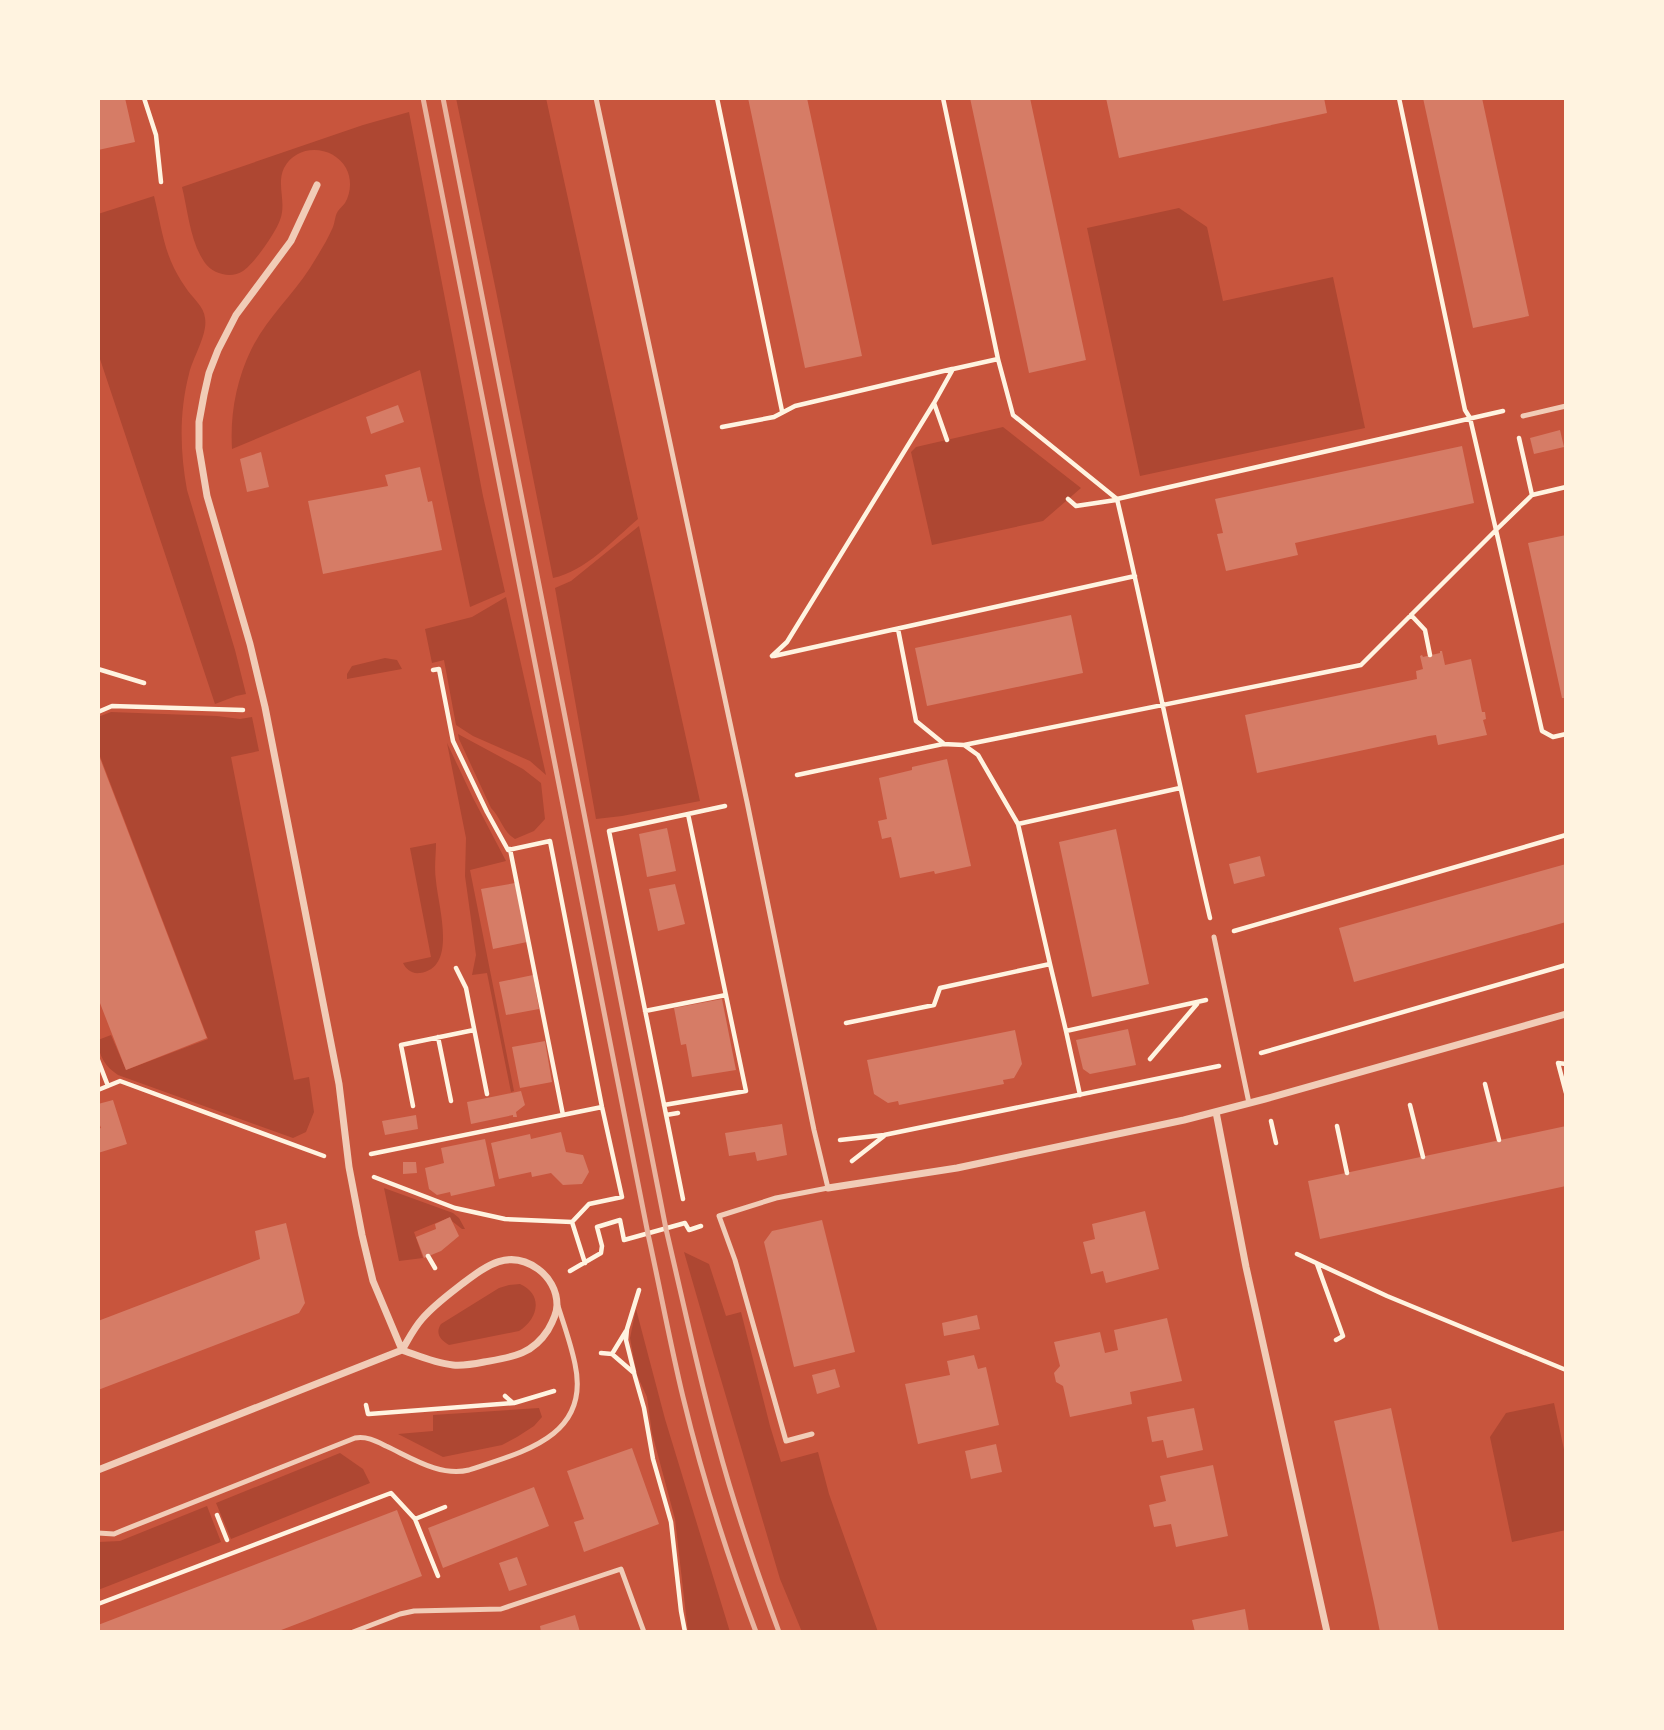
<svg xmlns="http://www.w3.org/2000/svg" width="1664" height="1730" font-family="'Roboto Serif',serif">
<rect width="100%" height="100%" fill="#c8553d"/>
<!-- green -->
<path fill="#ae4732" d="M456,98H546L638,519C613,540 586,571 553,578L496,291Z
M409,112L483,496L505,592L470,607L420,370L232,449C230,415 236,381 251,350C266,319 291,297 310,268C318,255 327,241 333,227C335,222 335,215 338,211C340,208 343,206 345,203C351,193 352,179 346,168C333,145 297,143 284,168C276,185 287,202 280,220C276,232 254,264 243,271C231,279 213,274 205,263C190,242 188,211 182,187L363,125Z
M154,196C160,220 163,246 174,268C178,276 183,284 188,291C194,299 204,307 205,318C208,334 193,357 189,374C179,412 180,452 187,490L235,650L246,694L236,696L215,704L98,353V214Z
M1179,208L1207,227L1223,301L1333,277L1365,428L1140,476L1087,228Z
M1003,427L1081,488L1043,521L932,545L911,452L916,447Z
M639,526L700,801L622,816L596,819L555,588L571,581Z
M506,597L546,775L530,761L473,736L456,725L444,660L432,663L425,629L472,617Z
M385,658L397,660L402,669L347,679V674L352,666Z
M111,712L217,716L240,719L252,717L259,751L231,757L294,1080L309,1077L314,1112L306,1132L293,1138L118,1075C106,1067 98,1056 98,1040L111,1035L126,1070L208,1039L98,751V717Z
M458,734L523,769L541,783L545,819L534,831L515,839C503,832 501,818 491,808L459,739Z
M447,743L473,798L506,861L470,870L514,1091L511,1092L487,973L472,975L476,955L465,876L466,838Z
M436,843C436,855 434,868 436,881C438,906 458,968 420,973C411,974 406,969 403,963L431,957L410,848Z
M384,1188L453,1213L459,1218L465,1229H462L448,1218L414,1232L423,1258L399,1261Z
M684,1252L709,1264L726,1316L741,1312L770,1426L781,1462L818,1452L829,1494L878,1632H802L780,1579L714,1356Z
M520,1284C544,1295 538,1319 519,1331L449,1345C440,1340 435,1333 441,1324L499,1288L509,1285Z
M636,1309L665,1419L730,1632H688L675,1519L652,1433L647,1397L637,1375L630,1338Z
M1554,1403L1566,1459V1530L1512,1542L1490,1437L1506,1413Z
M539,1408L542,1417L534,1426L517,1437L502,1445L443,1457L398,1434L433,1431V1415Z
M340,1453L363,1469L370,1483L231,1539L216,1503Z
M207,1506L221,1542L98,1590V1542L120,1541Z"/>
<!-- building -->
<path fill="#d67c66" d="M98,98H125L135,142L98,150Z
M748,98H807L862,356L805,368Z
M970,98H1030L1086,360L1029,373Z
M1106,98H1324L1327,113L1119,158Z
M1423,98H1482L1529,316L1473,328Z
M398,405L404,422L371,434L366,417Z
M1560,430L1564,447L1534,454L1530,438Z
M1462,446L1474,503L1295,543L1298,555L1226,571L1217,534L1223,533L1215,499Z
M261,452L269,487L247,492L240,459Z
M420,467L428,502L432,501L442,550L323,574L308,501L388,486L385,475Z
M1566,535V698H1562L1528,543Z
M1071,615L1083,673L927,706L915,648Z
M1440,651H1442L1445,665L1471,659L1482,712H1485L1486,719L1483,720L1487,735L1438,745L1436,735L1429,736L1257,773L1245,715L1417,679L1416,671L1423,669L1420,656L1422,655L1423,657L1440,653Z
M98,753L207,1038L126,1070L98,998Z
M947,759L971,866L935,874L934,871L900,878L891,837L882,839L878,821L887,819L879,778L912,770V767Z
M667,828L676,871L647,877L639,834Z
M1116,829L1149,984L1092,997L1059,842Z
M1260,856L1265,876L1234,884L1229,864Z
M1566,864V922L1354,982L1339,928Z
M515,883L527,942L493,949L481,889Z
M675,884L685,924L658,931L649,889Z
M533,975L539,1009L506,1015L499,982Z
M722,999L736,1070L692,1077L686,1044L681,1045L674,1008Z
M1128,1029L1136,1065L1090,1074L1083,1069L1076,1040Z
M1015,1030L1022,1064L1014,1078L1003,1080L1004,1084L899,1105L898,1101L888,1103L874,1094L867,1060Z
M545,1041L552,1082L520,1088L512,1047Z
M521,1091L525,1105L516,1112L517,1117H513V1115L471,1124L467,1102Z
M113,1100L127,1144L98,1153V1129L101,1128L98,1120V1104Z
M416,1115L418,1129L385,1135L382,1121Z
M782,1124L787,1155L757,1161L755,1152L729,1156L725,1133Z
M1566,1126V1186L1320,1239L1308,1181Z
M561,1132L566,1152L583,1155L589,1172L582,1184L563,1185L551,1173L532,1177L531,1172L499,1179L491,1143L530,1134L531,1139Z
M485,1139L495,1186L451,1196L450,1192L437,1195L429,1189L425,1168L444,1163L441,1148Z
M403,1162H416L417,1173L403,1174Z
M1145,1211L1159,1269L1106,1283L1103,1271L1091,1274L1083,1242L1095,1239L1092,1224Z
M450,1217L459,1236L441,1251L424,1258L416,1237L436,1229L435,1224Z
M822,1220L855,1352L794,1367L764,1242L772,1231Z
M286,1223L305,1303L299,1313L98,1390V1321L260,1259L255,1231Z
M977,1315L980,1329L944,1336L942,1323Z
M1167,1318L1182,1381L1130,1392L1132,1404L1070,1417L1063,1386L1056,1382L1054,1373L1060,1366L1054,1342L1100,1332L1105,1353L1118,1350L1114,1330Z
M974,1355L978,1369L986,1367L999,1425L918,1444L905,1384L950,1375L947,1361Z
M835,1369L840,1387L817,1394L812,1375Z
M1194,1408L1203,1450L1167,1458L1163,1440L1152,1442L1147,1417Z
M1391,1408L1439,1632H1380L1374,1603L1334,1421Z
M996,1444L1002,1472L971,1479L965,1451Z
M632,1448L659,1524L584,1552L574,1522L584,1519L567,1471Z
M1213,1465L1228,1536L1176,1547L1171,1524L1154,1527L1149,1505L1166,1501L1160,1476Z
M534,1487L549,1526L443,1568L428,1528Z
M397,1510L422,1576L276,1632H98V1625Z
M517,1557L527,1585L509,1591L499,1563Z
M1245,1609L1249,1632H1195L1192,1620Z
M575,1615L580,1632H541L540,1626Z"/>
<g fill="none" stroke-linecap="round" stroke-linejoin="round">
<!-- path -->
<path stroke="#fff3e0" stroke-width="4.5" d="M144,98L156,135L161,182
M717,98L782,411
M998,359L1013,415L1117,499
M934,403L947,440
M722,427L774,417L795,406L952,369
M1519,438L1532,495
M1566,487L1532,495L1496,530L1542,731L1553,737L1566,734
M1068,499L1076,506L1116,500
M1411,615L1425,630L1430,655
M898,629L916,721L943,743
M772,656L787,642L934,403L953,369L998,359L943,98
M774,656L1135,576
M98,669L144,683
M98,712L112,706L243,710
M797,775L943,744L964,745
M688,814L725,806
M1018,824L978,755L964,745L1361,665L1496,530L1470,418L1465,410L1399,98
M510,849L563,1115
M1210,918C1177,779 1150,639 1117,499L1503,411
M1234,931L1566,835
M1050,964L1018,824L1180,788
M456,968L466,988L487,1094
M645,1011L726,995
M846,1023L934,1005L940,988L1050,964L1066,1031
M438,1037L451,1101
M1261,1053L1566,965
M1150,1059L1197,1004
M98,1060L108,1086
M1566,1064L1558,1063L1566,1093
M1485,1084L1499,1140
M98,1090L120,1081L324,1156
M1080,1095L1066,1031L1206,1000
M664,1105L746,1091L688,814L609,831C634,953 658,1076 683,1199
M1410,1105L1423,1157
M413,1106L401,1045L474,1030
M666,1115L678,1113
M1271,1121L1276,1143
M1337,1126L1347,1173
M840,1140L884,1135L1219,1066
M371,1154L602,1107
M852,1161L884,1136
M374,1177L455,1208L505,1219L572,1222L589,1204L622,1197L602,1107L550,841L508,850L487,812L453,741L439,669L433,670
M572,1222L585,1263
M1297,1254L1387,1296L1566,1370
M428,1256L435,1268
M1317,1264L1343,1336L1336,1340
M570,1271L601,1253L602,1246L597,1227L620,1220L624,1240L685,1223L689,1230L701,1226
M601,1353L612,1354L634,1373L644,1408L653,1459L671,1522L681,1611L685,1632
M612,1354L626,1331
M634,1372L626,1340L627,1329L639,1290
M505,1396L513,1403
M366,1405L368,1414
M369,1414L514,1403L554,1391
M217,1515L227,1540
M415,1519L438,1576
M98,1604L391,1493L415,1519L445,1507"/>
<!-- service -->
<path stroke="#f1ccb7" stroke-width="5" d="M596,98L747,802L814,1130L828,1188L776,1198L719,1216L735,1260L786,1441L812,1434
M1523,416L1566,406
M1214,937L1249,1103
M98,1533L114,1534L121,1531L355,1438C367,1436 376,1441 386,1446C412,1458 440,1477 469,1470C522,1452 591,1437 575,1364C571,1344 564,1325 558,1306
M353,1632L400,1614L414,1611L501,1609L621,1569L644,1632"/>
<!-- minor -->
<path stroke="#f1ccb7" stroke-width="7" d="M317,185L291,241L236,315L218,350L209,373L204,395L199,422V448L207,496L250,644L265,707L339,1084L349,1167L362,1235L373,1281L402,1350
M1216,1112L1246,1267L1327,1632
M828,1188L957,1168L1184,1120L1265,1099L1566,1014
M98,1470L402,1350C408,1340 414,1328 422,1319C434,1305 448,1295 462,1284C486,1266 509,1248 538,1269C549,1277 557,1290 557,1305C557,1313 552,1323 548,1330C532,1355 512,1357 484,1362C474,1364 464,1366 453,1365C435,1363 419,1356 402,1350"/>
<!-- rail -->
<path stroke="#e9b49f" stroke-width="5" d="M423,98L648,1234C660,1288 670,1343 683,1397C702,1476 727,1555 756,1632
M443,98L666,1229C686,1314 704,1400 729,1484C744,1534 761,1583 779,1632"/>
</g>
<!-- border -->
<rect width="1664" height="1730" fill="none" stroke="#fff3e0" stroke-width="200"/>
</svg>
